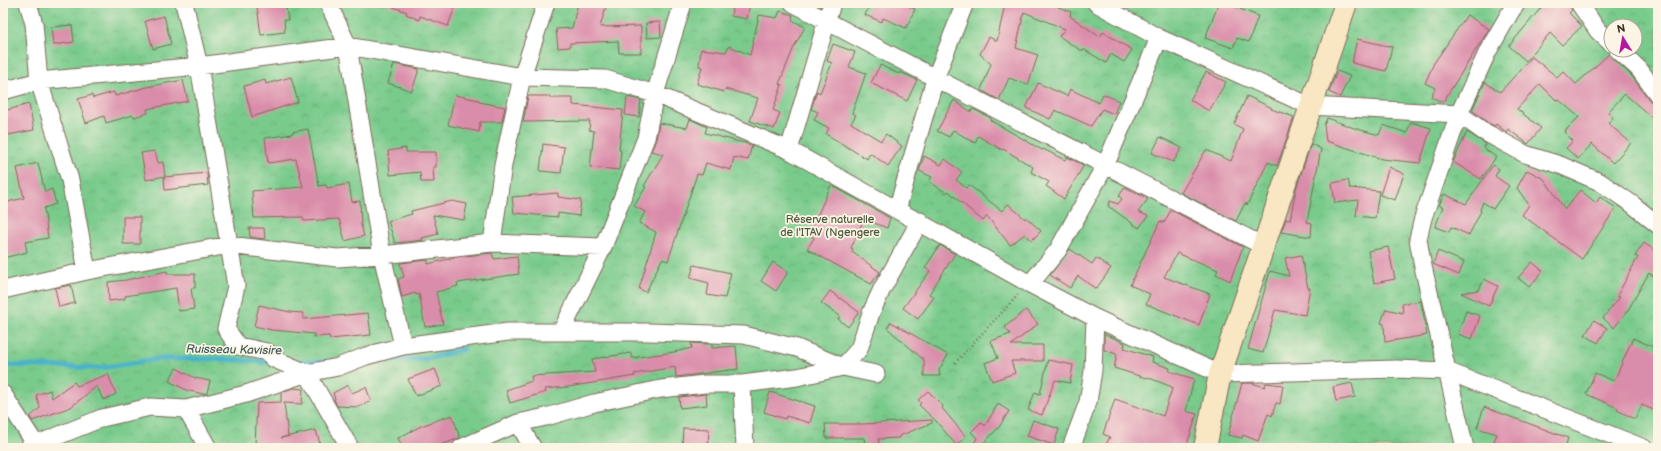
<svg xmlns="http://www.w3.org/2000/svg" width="1661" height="451" font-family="'Balsamiq Sans',sans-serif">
<defs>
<pattern id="park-crowns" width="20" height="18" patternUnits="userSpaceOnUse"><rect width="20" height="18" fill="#79cb8c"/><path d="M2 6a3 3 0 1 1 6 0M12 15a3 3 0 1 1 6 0" fill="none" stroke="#6aae78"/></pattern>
</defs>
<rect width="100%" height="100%" fill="#fcf5e5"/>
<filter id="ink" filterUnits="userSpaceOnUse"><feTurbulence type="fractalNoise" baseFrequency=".025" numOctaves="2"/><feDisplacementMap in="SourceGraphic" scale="8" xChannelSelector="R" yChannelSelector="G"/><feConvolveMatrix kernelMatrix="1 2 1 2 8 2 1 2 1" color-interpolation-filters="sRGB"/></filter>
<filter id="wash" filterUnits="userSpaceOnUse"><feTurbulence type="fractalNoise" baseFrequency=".012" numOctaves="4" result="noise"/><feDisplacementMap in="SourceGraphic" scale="16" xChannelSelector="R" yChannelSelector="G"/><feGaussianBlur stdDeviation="0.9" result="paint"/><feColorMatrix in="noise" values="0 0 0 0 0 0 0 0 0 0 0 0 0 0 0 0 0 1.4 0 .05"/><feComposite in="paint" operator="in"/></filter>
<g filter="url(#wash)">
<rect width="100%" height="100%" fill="#f6dfc4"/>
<!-- park -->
<path fill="url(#park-crowns)" stroke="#5a7a55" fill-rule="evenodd" d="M3,3H1658V448H3ZM1611,26H1635V50H1611Z"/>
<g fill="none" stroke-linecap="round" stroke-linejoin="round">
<!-- stream -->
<path stroke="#49b2c8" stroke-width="5" d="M374,361L427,359L464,349
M298,362H324
M3,365L100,368L157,359H219L270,362"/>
</g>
<g id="blocks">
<!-- building -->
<path fill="#da8daa" d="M276,3H285L288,20H284L285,32L261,35L257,6Z
M388,3H445L455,7L448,26L420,16L419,20L406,14L407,12L388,5Z
M578,3H607L600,27L641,26V53H619L618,41L570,43V47L558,48L556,29L572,28Z
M733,3H750L747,19L731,16Z
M871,3H901L915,9L906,28L883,18L882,22L865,15Z
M1003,3H1059L1058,7L1071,12L1070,16L1100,37L1103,32L1132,50L1124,62L1111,54L1106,63L1085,50H1080L1059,36L1065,29L1024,12L1016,48L1038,55L1028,85L1009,78L999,100L981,90L991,64L980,54L989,37L997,41L1005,4Z
M1219,3H1225L1258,16L1249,42L1237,38L1233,48L1205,38Z
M1545,3H1569L1572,10L1569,13L1582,26L1562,45L1550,33L1526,61L1509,46Z
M780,11L793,15L792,20L805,27L794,47L779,84L782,85L773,110L780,113L774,129L750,121L758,98L725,89L724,92L697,84L702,67L699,66L701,49L726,52L729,46L750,55L759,15L777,18Z
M1467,15L1489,29L1443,102L1431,97L1435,88L1425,83L1434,63Z
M164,16L171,44L153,49L145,21Z
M660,22L661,37L647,38L646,23Z
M72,25L74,42L53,45L51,27Z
M1357,39L1392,47L1386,71L1352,63Z
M833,44L855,52L849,67L866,73L852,113L856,115L851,123L881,141L886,134L902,146L888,166L870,153L867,159L826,134L829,128L814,120L818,112L811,109L817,91L820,93L832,63L827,61Z
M1609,54L1632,76L1650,101L1658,105V123L1625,94L1608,112L1613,118L1608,123L1631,143L1613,163L1592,144L1578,159L1566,148L1573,141L1564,132L1579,117L1558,99L1557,101L1540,84L1517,109L1541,128L1528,144L1508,129L1506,132L1496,124L1495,126L1488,123L1472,110L1485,82L1500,92L1532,57L1557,77L1563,71L1576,84Z
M394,64L419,69L412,91L388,83Z
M880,65L899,74L900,72L917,80L907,101L871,83Z
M1337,71L1350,76L1340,97L1329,92Z
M1206,72L1226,82L1209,111L1190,100Z
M291,77L298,102L252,117L244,86L265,80L266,84Z
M183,80L188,101L147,109L148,113L134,117L133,115L106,123L104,116L86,123L78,99L92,95L93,98L114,92L115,96L147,87Z
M1038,83L1067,96L1070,89L1099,103L1103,94L1119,101L1114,114L1102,109L1091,126L1055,110L1050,119L1026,108Z
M455,95L479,100V102L505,107L502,122H480L479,132L448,125Z
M528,96H550V98H573V105L623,110L619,150L621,151L619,170L590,167L594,131L589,130L590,121L523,122Z
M1247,96L1272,108L1271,109L1294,117L1277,166L1268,162L1247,205L1245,203L1236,221L1181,193L1206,150L1231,161L1243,129L1234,124Z
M627,97L641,100L639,117L625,115Z
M954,100L971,112L973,109L991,118L990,120L1042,150L1043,149L1065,160L1067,157L1084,165L1064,199L1046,186L1049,182L1031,172L1033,167L1003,149L1002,150L978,136L975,143L953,130L949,137L937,131Z
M29,104L34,130L3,136V111Z
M1327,118L1354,128L1379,135L1383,125L1407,133L1411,122L1431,128L1420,163L1382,159L1326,141L1324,125Z
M690,119L707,127L705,133L752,145L748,160L734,157L731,170L706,163L702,175L697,174L668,261L662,259L646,292L639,289L656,232L639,223L645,212L634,206L646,187L644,186L663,154L651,151L656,140L659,123L687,128Z
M308,129L319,186L326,185L327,188L349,184L352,202L360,201L361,225L364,236L345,241L339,219L304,221L303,217L254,218L252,191L303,187L296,159L268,163L265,138L292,134V132Z
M1467,132L1486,144L1483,148L1496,157L1481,179L1453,162Z
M1160,137L1182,148L1173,162L1152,153Z
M543,144L564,147L561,173L540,171Z
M1311,144L1321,149L1307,222L1312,223L1311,237L1281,232L1286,219L1290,220L1296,189Z
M406,148V152H436V167H433L434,182H421L420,172L390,175L388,151Z
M155,151L158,163L163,162L165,176L146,180L141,153Z
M924,156L941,165L945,159L962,172L956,180L966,188L969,185L1002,211L1008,204L1025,219L1026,217L1041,231L1032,240L1025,234L1010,245L987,216L983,221L948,191L946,193L929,181L932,177L919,171Z
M38,163L45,192L52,189L56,204L44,208L48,238L25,242L27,252L3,258V203L24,198L17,168Z
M1493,165L1499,169L1495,176L1509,186L1493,209L1483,202L1480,210L1481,211L1469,235L1451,227L1449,232L1435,227L1443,207L1439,205L1444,194L1466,204Z
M1389,167L1404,174L1395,200L1380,195Z
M1527,170L1544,179L1565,209L1580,190L1596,203L1600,197L1616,208L1582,259L1522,215L1529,205L1517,188Z
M207,173L208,185L165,190L164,177Z
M1348,180L1350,188L1379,191L1375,218L1356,216L1358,200L1335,203L1332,183Z
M831,185L890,218L887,228L864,219L851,248L853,249L852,252L880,272L871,284L807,249L814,238L809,234Z
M1125,187L1148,199L1138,212L1148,216L1139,228L1108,206L1110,201L1118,204L1122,199L1119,196Z
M558,193V197L581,200L579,216L558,213V217L514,213L512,197Z
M452,201L467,204L464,220L433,215L438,234L422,238L423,240L395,243L388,221L412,214L411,211Z
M1171,210L1243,247L1230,281L1216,274L1218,270L1177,253L1164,277L1210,294L1199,325L1146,304L1150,294L1130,285L1160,221L1164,223Z
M123,217H140V244H123Z
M249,228H264L265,239L250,237Z
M1644,243L1658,252V279L1649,273L1628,310L1614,328L1603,318L1620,297L1617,296L1638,257L1635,256Z
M940,245L955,254L929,294L934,297L918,319L903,308L930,271L925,268Z
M1388,247L1395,279L1374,283L1368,251Z
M1070,249L1092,264L1096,258L1111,268L1096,289L1078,276L1070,288L1050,275Z
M1438,251L1464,262L1459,275L1433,264Z
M492,253L494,259L517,256L519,274L457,283L458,286L436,292L443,324L425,327L419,294L416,295L415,293L402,297L398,279L404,277L400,263L428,260V264L456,257Z
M1301,255L1308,288H1310L1305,315L1275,310L1263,353L1248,349L1270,271L1289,276L1285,258Z
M773,262L788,272L776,291L761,281Z
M1532,262L1543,271L1529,287L1518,278Z
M694,265L731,273L725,298L707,295L709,283L690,278Z
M167,271L168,274H195V288H191L194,309L179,311L176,288L125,296V299L109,301L108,282L126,280Z
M1484,279L1498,286L1489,306L1461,293L1479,290Z
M71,285L75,303L59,307L55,288Z
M830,291L859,312L848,327L838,319L840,316L821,303Z
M1421,301L1427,335L1385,342L1384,324L1381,323L1386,309L1403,313L1402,304Z
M259,305L290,312L303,313V319L368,313L371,335L330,339L329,336L314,337V334L272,330L254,326Z
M1026,310L1038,324L1011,345H1043V361H1011L1015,373L992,381L985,363L998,358L991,341L1010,334L1005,327Z
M1466,311L1480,316L1472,339L1458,334Z
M1594,320L1607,328L1598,343L1585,335Z
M891,322L948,355L939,370L940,376H924V360L887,328Z
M1104,334L1125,343L1124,348L1153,357L1152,362L1170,368L1169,371L1194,379L1186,411L1197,414L1186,448H1104L1110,437L1103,434L1115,399L1163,416L1172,389V387L1147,377L1146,378L1114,368L1117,354L1104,350Z
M1633,338L1658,349V412L1642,405L1635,419L1617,410L1618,408L1586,394L1595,373L1614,381Z
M691,343L712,344V348L736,346L738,369L676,377L675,367L634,374L635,376L568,387L545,389L546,392L510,403L506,390L532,381L531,376L595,372L592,359L631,353L632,358L674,352L692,348Z
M1048,360L1073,365L1070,383L1055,380L1042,415L1028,410L1035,392L1040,394Z
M176,368L195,378L210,381L207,393L203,394L186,390L169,381Z
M435,369L442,386L416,396L408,379Z
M108,374L116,394L103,400L97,386L71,407L32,421L30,417L40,408L36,395L50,390L52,398L74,382L77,386Z
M1242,383H1251L1265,387L1266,383L1283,385L1280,404L1276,403L1272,416L1268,414L1258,441L1243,435L1242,438L1228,435Z
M1352,383L1355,397L1336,401L1333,387Z
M348,385L352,393L366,387L371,401L359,407L337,406L334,399H335L333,393Z
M293,388L303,389L302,404L284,403L288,436L281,438L316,430L320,444L303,448H262L261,443L255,445L257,403L281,402V392Z
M928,391L943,406L942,408L966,437L956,445L936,421L919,405L921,403L918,400Z
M770,392L815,406L810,423L786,416L785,419L764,412Z
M706,394L707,405L680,408L679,397Z
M998,404L1009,411L999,427L979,448H973L972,447L977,438L971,432L981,422L985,426Z
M1484,407L1568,438L1565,448H1491L1497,434L1477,428Z
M452,415L460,438L432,448H403L398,438L421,426Z
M932,420V423L899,436V438L878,439L880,448H866L864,438H826L825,424H863Z
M1033,420L1059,429L1054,445L1027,436Z
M683,428L709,429L708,447L682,446Z"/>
</g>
</g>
<g filter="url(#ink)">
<use href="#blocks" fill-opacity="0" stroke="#7c6958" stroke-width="1"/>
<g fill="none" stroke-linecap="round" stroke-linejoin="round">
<!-- street casing -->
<g stroke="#7c6958" stroke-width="19">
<path id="street" d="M28,3L34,24L39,81L70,180L87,271
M184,3L199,66L236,286L226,329L238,346L267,352L274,359L307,373L350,448
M328,3L348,46L382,255L403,346
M793,3C948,87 1107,165 1263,246
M1096,3L1159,38L1310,106L1459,114L1483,131L1525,154L1560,165L1600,182L1632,204L1658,225
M1579,3L1598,31L1611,43
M1618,50L1639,69L1658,95
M3,91L39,81L199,66L348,46L522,77L605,79L655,94L789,150L1030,284L1095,318L1220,374L1396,369L1447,371L1644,448
M789,150L832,3
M897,210L935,79L965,3
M492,243L503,165L522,77L546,3
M1030,284L1058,250L1106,164L1159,38
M3,290L87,271L229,245L337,258L382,255L492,243L603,247
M561,332L603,247L646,138L655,94L683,3
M742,384L745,448
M3,394L38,448
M186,409L208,448
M518,423L533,448
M28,448L102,418L150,407L186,409L246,394L307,373L338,367L366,356L403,346L508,332H649L744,335L797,348L843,367L876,374
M461,448L518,423L546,417L594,403L661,389L705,384H742L797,377L843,367L859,349L871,313L882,289L920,221
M1071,448L1088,402L1093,371L1095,318
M1465,448L1422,262L1418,239L1423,218L1459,114L1488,51L1511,11L1517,3"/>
</g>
<!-- secondary casing -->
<g stroke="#7c6958" stroke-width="24">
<path id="secondary" d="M1205,448L1220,374L1346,3"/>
</g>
<!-- path -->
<path stroke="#7c6958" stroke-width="2.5" stroke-dasharray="1 3" stroke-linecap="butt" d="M955,363L1018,295"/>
<!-- street -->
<use href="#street" stroke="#fff" stroke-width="17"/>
<!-- secondary -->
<use href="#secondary" stroke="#f9e7c3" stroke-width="22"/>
</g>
</g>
<g text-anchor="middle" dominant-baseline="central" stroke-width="3.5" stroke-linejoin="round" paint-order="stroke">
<!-- park labels -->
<g font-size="11" fill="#4e5a3f" stroke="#fcf5e5">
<text x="830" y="219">Réserve naturelle<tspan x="830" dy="13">de l'ITAV (Ngengere</tspan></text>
</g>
<!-- water labels -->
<g font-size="12" font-style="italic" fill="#405a5a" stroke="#fcf5e5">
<text transform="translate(234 350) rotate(1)">Ruisseau Kavisire</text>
</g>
</g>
<!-- margin -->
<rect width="1661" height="451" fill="none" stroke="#fcf5e5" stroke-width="16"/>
<!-- north arrow -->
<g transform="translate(1623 38) rotate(349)"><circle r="19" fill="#fcf5e5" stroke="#afa495"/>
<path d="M0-3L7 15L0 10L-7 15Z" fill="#b5179e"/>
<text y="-6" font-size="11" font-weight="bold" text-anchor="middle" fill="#3b2a1e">N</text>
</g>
</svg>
